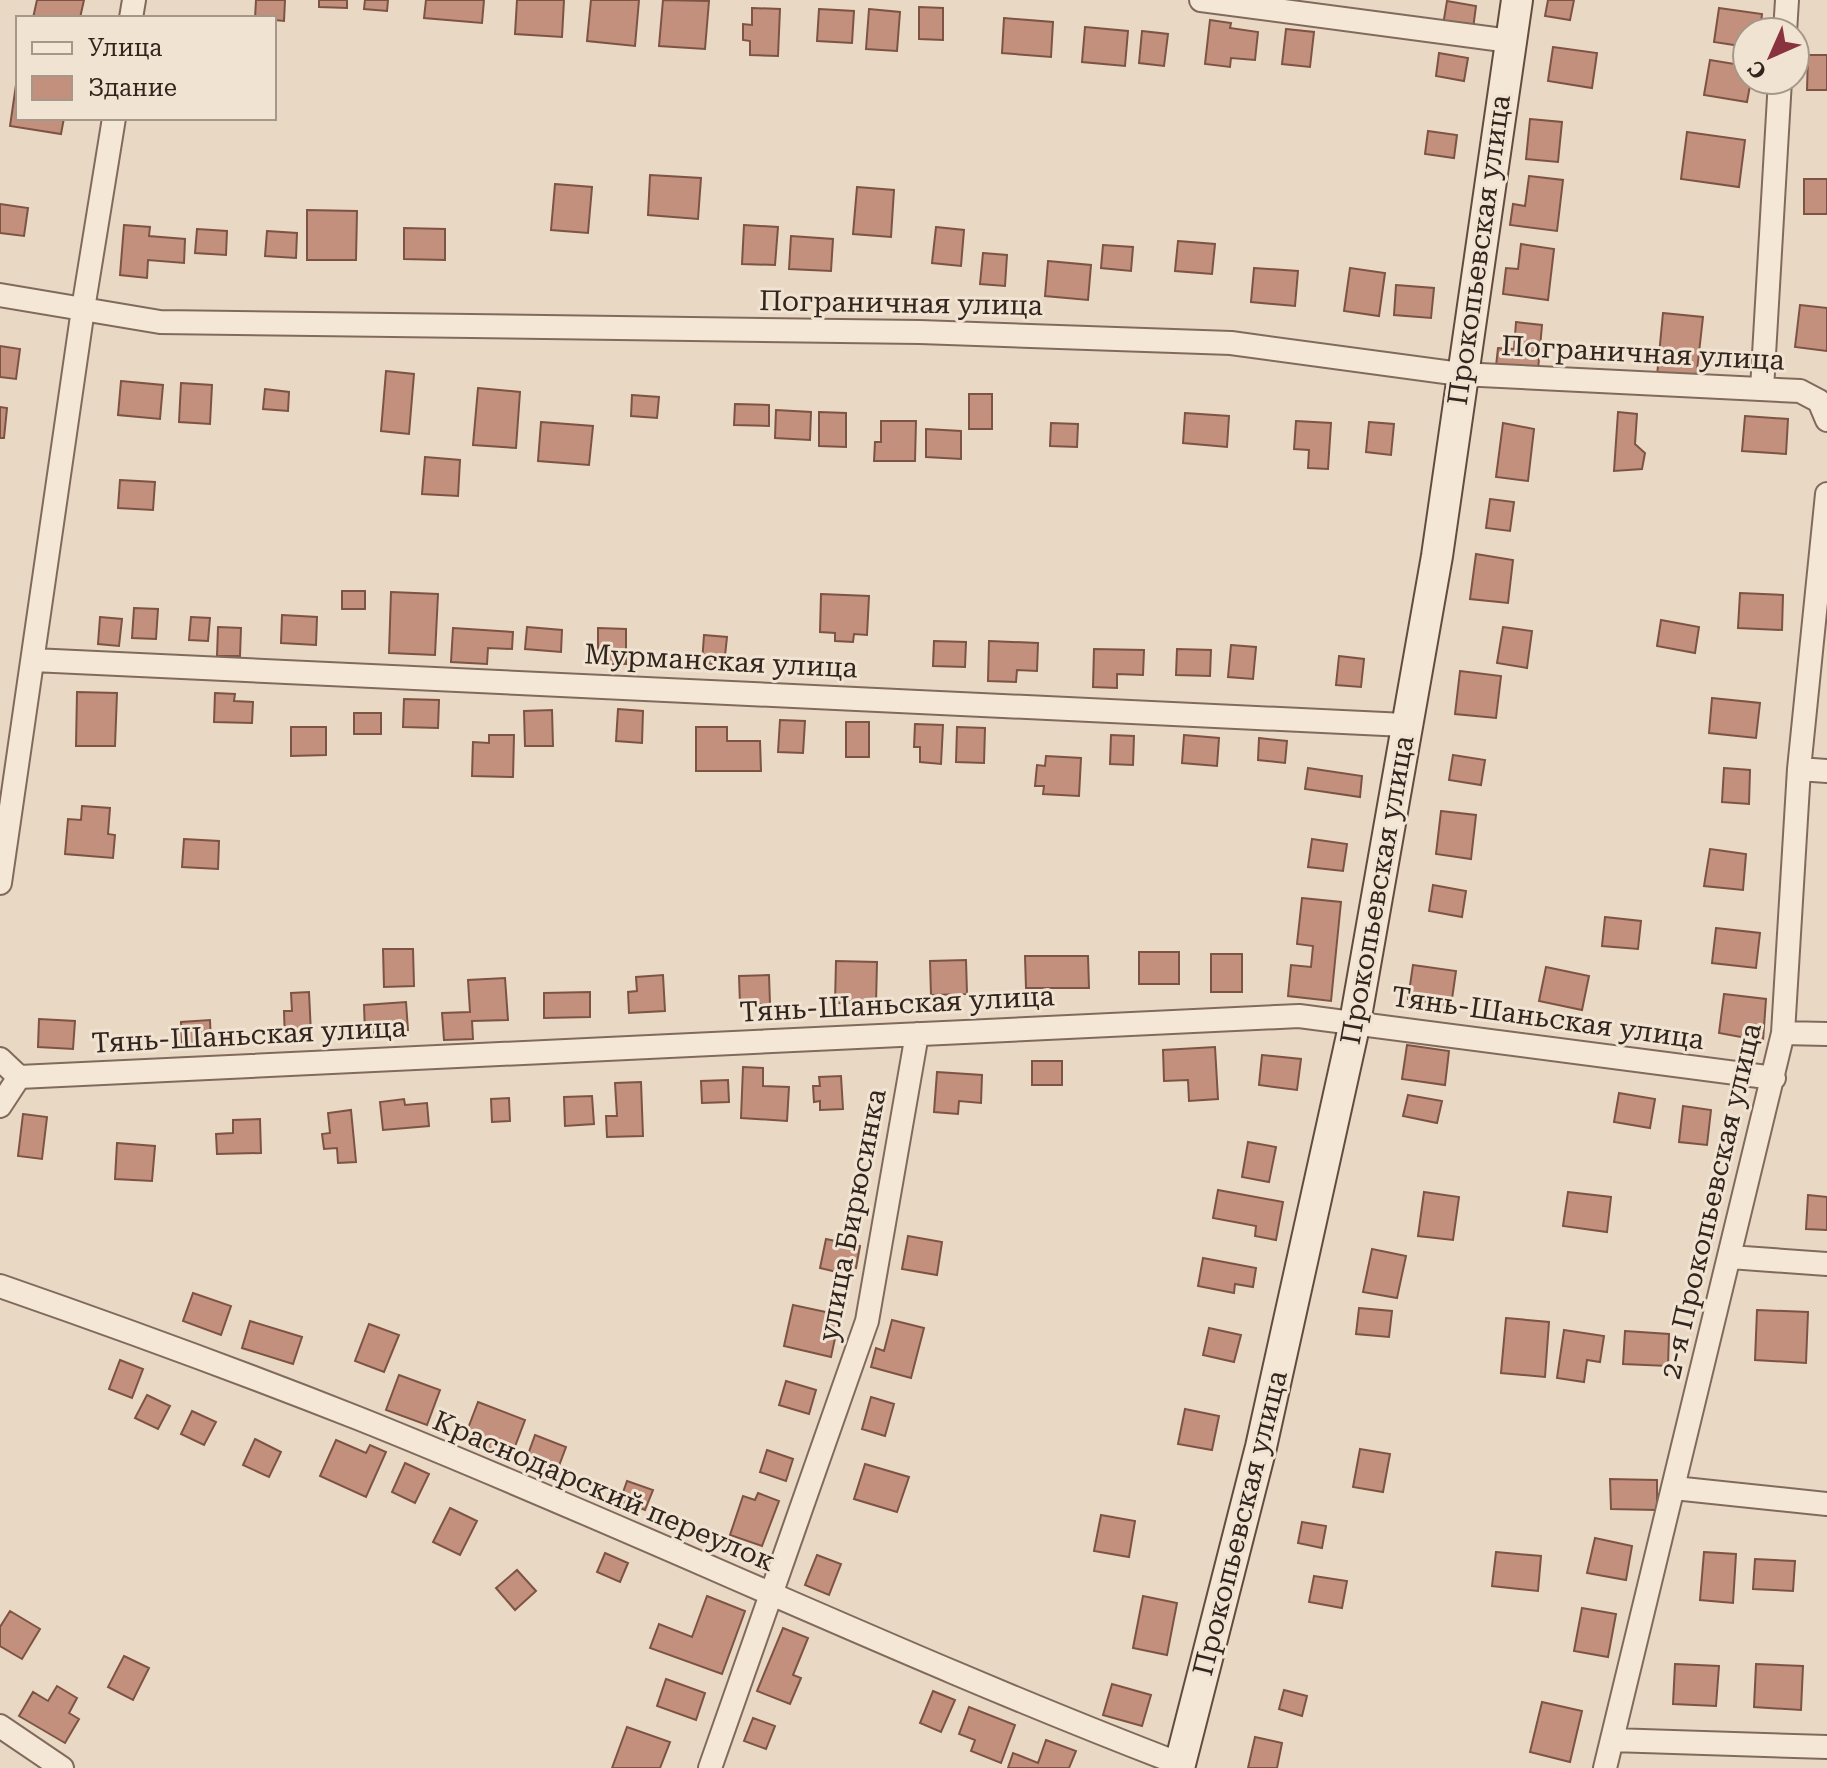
<svg xmlns="http://www.w3.org/2000/svg" width="1827" height="1768" font-family="'Roboto Serif',serif">
<rect width="100%" height="100%" fill="#e9d8c3"/>
<!-- building -->
<path fill="#c3907d" stroke="#7d5344" stroke-width="2" d="M37,0H84L80,18H33Z
M256,0H285L284,21L255,18Z
M319,0H347V8L319,7Z
M365,0H388L387,11L364,9Z
M426,0H484L482,23L424,18Z
M517,0H564L562,37L515,34Z
M591,0H639L635,46L587,41Z
M663,0L709,1L705,49L659,46Z
M1548,0H1574L1570,20L1545,16Z
M1447,1L1476,6L1473,29L1443,25Z
M919,7L943,8V40L919,39Z
M752,8L780,9L778,56L750,55V41L743,40V24L752,25Z
M1719,8L1762,14L1760,32H1747V47L1714,42Z
M819,9L854,11L852,43L817,41Z
M869,9L900,12L897,51L866,49Z
M1004,18L1053,22L1051,57L1002,53Z
M1210,20L1231,23L1230,28L1258,32L1255,60L1231,58L1230,67L1205,64Z
M1085,27L1128,31L1125,66L1082,62Z
M1286,29L1314,32L1310,67L1282,64Z
M1142,31L1168,34L1164,66L1139,63Z
M1553,47L1597,53L1592,88L1548,81Z
M1439,53L1468,58L1464,81L1436,76Z
M1808,55H1827V90H1807Z
M1710,60L1747,66V80H1751L1747,102L1704,95Z
M16,85L18,118H64L61,134L10,126Z
M1530,119L1562,122L1558,162L1526,159Z
M1428,131L1457,135L1454,158L1425,154Z
M1687,132L1745,140L1739,187L1681,179Z
M650,175L701,178L698,219L648,215Z
M1529,176L1563,180L1557,231L1510,225L1513,204L1525,206Z
M1804,179H1827V214H1804Z
M555,184L592,187L588,233L551,230Z
M857,187L894,190L891,237L853,234Z
M0,204L28,208L24,236L0,233Z
M307,210L357,211L356,260H307Z
M124,225L150,227L149,236L185,239L184,263L148,260L147,278L120,275Z
M744,225L778,227L775,265L742,264Z
M936,227L964,230L961,266L932,263Z
M404,228L445,229V260L404,259Z
M197,229L227,231L226,255L195,253Z
M267,231L297,233L296,258L265,256Z
M791,236L833,239L831,271L789,269Z
M1178,241L1215,244L1212,274L1175,271Z
M1521,244L1554,249L1548,300L1503,294L1506,268L1518,269Z
M1103,245L1133,247L1131,271L1101,268Z
M983,253L1007,255L1005,286L980,284Z
M1048,261L1091,265L1088,300L1045,296Z
M1254,268L1298,271L1295,306L1251,302Z
M1350,268L1385,273L1379,316L1344,311Z
M1396,285L1434,288L1431,318L1394,315Z
M1800,305L1827,308V351L1795,347Z
M1663,313L1703,317L1696,379L1657,376Z
M1516,322L1542,325L1538,370L1496,366L1498,348L1514,349Z
M0,346L20,349L16,379L0,377Z
M386,371L414,374L409,434L381,431Z
M121,381L163,385L160,419L118,415Z
M181,383L212,385L210,424L179,422Z
M478,388L520,392L516,448L473,445Z
M265,389L289,392L288,411L263,409Z
M969,394H992V429H969Z
M632,395L659,397L657,418L631,416Z
M735,404L769,405V426L734,425Z
M0,407L7,408L4,438H0Z
M776,410L811,412L810,440L775,438Z
M819,412L846,413V447L819,446Z
M1618,412L1637,414L1635,444L1645,453L1642,469L1614,471Z
M1185,413L1229,416L1227,447L1183,443Z
M1745,416L1788,419L1786,454L1742,451Z
M881,421H916L915,461H874L875,442H881Z
M1296,421L1331,423L1328,469L1308,468L1309,450L1294,449Z
M541,422L593,426L589,465L538,461Z
M1369,422L1394,424L1391,455L1366,452Z
M1051,423L1078,424L1077,447L1050,446Z
M1503,423L1534,429L1528,481L1496,477Z
M926,429L961,431V459L926,457Z
M425,457L460,460L458,496L422,494Z
M120,480L155,482L153,510L118,508Z
M1490,499L1514,502L1510,531L1486,528Z
M1476,554L1513,560L1508,603L1470,599Z
M342,591H365V609H342Z
M391,592L438,594L435,655L389,653Z
M1740,593L1783,595L1782,630L1738,628Z
M821,594L869,596L867,635L854,634L853,642L835,641V633L820,632Z
M134,608L158,609L156,639L132,638Z
M282,615L317,617L316,645L281,643Z
M100,617L122,619L119,646L98,644Z
M191,617L210,618L208,641L189,640Z
M1661,620L1699,627L1695,653L1657,646Z
M218,627L241,628L240,656H217Z
M527,627L562,630L561,652L525,649Z
M1503,627L1532,631L1527,668L1497,663Z
M453,628L513,632L512,649L488,648L487,664L451,662Z
M598,628L626,629V664H598Z
M704,635L727,637L724,665L702,663Z
M934,641L966,642L965,667L933,666Z
M989,641L1038,643L1037,671L1017,670L1016,682L988,681Z
M1231,645L1256,647L1253,679L1228,677Z
M1094,649L1144,650L1143,675L1117,674V688L1093,687Z
M1177,649L1211,650L1210,676L1176,675Z
M1339,656L1364,659L1361,687L1336,685Z
M1460,671L1501,676L1496,718L1455,714Z
M77,692L117,693L115,746H76Z
M215,693L235,694L234,701L253,702L252,723L214,722Z
M1712,698L1760,703L1756,738L1709,733Z
M404,699L439,700L438,728L403,727Z
M618,709L643,711L642,743L616,741Z
M552,710L553,746H525L524,711Z
M354,713H381V734H354Z
M780,720L805,721L803,753L778,752Z
M846,722H869V757H846Z
M915,724L943,725L941,764L920,762V747H914Z
M291,727H326V755L291,756Z
M696,727H727V741H760L761,771H696Z
M957,727L985,728L984,763L956,762Z
M489,735H514L513,777L472,776L473,742L489,743Z
M1111,735L1134,736L1133,765L1110,764Z
M1184,735L1219,738L1217,766L1182,763Z
M1259,738L1287,741L1285,763L1258,760Z
M1453,755L1485,760L1481,785L1449,780Z
M1046,756L1081,758L1079,796L1043,794L1044,786H1035L1037,765L1045,766Z
M1308,768L1362,776L1360,797L1305,789Z
M1724,768L1750,770L1749,804L1722,802Z
M82,806L110,808L108,834L115,835L113,858L65,854L68,819L81,820Z
M1441,811L1476,815L1471,859L1436,854Z
M184,839L219,841L218,869L182,867Z
M1312,839L1347,844L1343,871L1308,867Z
M1710,849L1746,854L1743,890L1704,886Z
M1433,885L1466,891L1462,917L1429,911Z
M1302,898L1341,902L1331,1001L1288,996L1291,965L1311,967L1313,946L1297,944Z
M1605,917L1641,921L1638,949L1602,946Z
M1716,928L1760,933L1756,968L1712,963Z
M383,949H413L414,986L384,987Z
M1139,952H1179V984H1139Z
M1211,954H1242V992H1211Z
M1025,956H1088L1089,988H1026Z
M966,960L967,994L931,995L930,961Z
M836,961L877,962L876,1004L835,1003Z
M1413,965L1456,971L1451,1006L1408,999Z
M1546,967L1589,976L1582,1010L1539,1001Z
M663,975L665,1011L629,1013L628,992L637,991L636,977Z
M769,975L770,1004H740L739,976Z
M505,978L508,1020L472,1021L473,1039L444,1040L442,1013L470,1012L468,980Z
M309,992L311,1034H296V1040L285,1041L284,1011H292L291,993Z
M590,992V1017L544,1018V993Z
M1724,994L1766,999L1763,1041L1719,1033Z
M406,1002L408,1030L365,1033L364,1005Z
M39,1019L75,1021L73,1049L38,1047Z
M210,1020L211,1043L182,1045L181,1022Z
M1407,1045L1449,1051L1445,1085L1402,1079Z
M1215,1047L1218,1099L1189,1101L1188,1080L1164,1081L1163,1050Z
M1262,1055L1301,1059L1297,1090L1259,1085Z
M1032,1061H1062V1085H1032Z
M743,1067L763,1068V1086L789,1087L787,1121L741,1118Z
M937,1072L982,1075L981,1103L959,1101L958,1114L934,1112Z
M841,1076L843,1109L820,1110V1101L814,1102L813,1086H820L819,1077Z
M728,1080L729,1102L702,1103L701,1081Z
M641,1082L643,1136L607,1137L606,1116H617L615,1083Z
M1619,1093L1655,1099L1650,1128L1614,1122Z
M1408,1095L1442,1101L1437,1123L1403,1116Z
M592,1096L594,1124L565,1126L564,1097Z
M509,1098L510,1121L492,1122L491,1099Z
M404,1099L405,1105L427,1103L429,1126L383,1130L380,1102Z
M1683,1106L1711,1110L1707,1145L1679,1142Z
M351,1110L356,1162L338,1163L337,1148L324,1149L322,1134L330,1133L328,1113Z
M23,1114L47,1117L42,1159L18,1156Z
M260,1119L261,1153L217,1154L216,1134L233,1133V1120Z
M1248,1142L1276,1147L1269,1182L1242,1177Z
M117,1143L155,1146L152,1181L115,1179Z
M1218,1190L1283,1202L1276,1240L1255,1236L1256,1226L1213,1218Z
M1424,1192L1459,1197L1453,1240L1418,1236Z
M1568,1192L1611,1197L1607,1232L1563,1226Z
M1808,1195L1827,1197V1230L1806,1229Z
M908,1236L942,1242L937,1275L902,1269Z
M826,1239L860,1246L856,1268L843,1265L841,1273L820,1268Z
M1372,1249L1406,1256L1397,1298L1363,1292Z
M1203,1258L1256,1268L1253,1287L1235,1284L1234,1293L1198,1286Z
M193,1293L231,1306L221,1335L183,1321Z
M793,1305L840,1315L831,1357L784,1346Z
M1359,1308L1392,1311L1389,1337L1356,1334Z
M1757,1310L1808,1312L1806,1363L1755,1360Z
M1506,1318L1549,1322L1545,1377L1501,1373Z
M892,1320L924,1328L911,1378L871,1367L876,1348L884,1351Z
M250,1321L302,1337L293,1364L242,1348Z
M369,1324L399,1335L384,1372L355,1361Z
M1209,1328L1241,1335L1234,1362L1203,1355Z
M1564,1330L1604,1336L1600,1362L1587,1360L1584,1382L1557,1378Z
M1625,1331L1669,1334L1668,1366L1623,1364Z
M120,1360L143,1369L132,1398L109,1389Z
M399,1375L440,1390L427,1425L386,1410Z
M786,1381L816,1390L809,1414L779,1405Z
M147,1395L170,1406L158,1429L135,1418Z
M871,1397L894,1404L885,1436L862,1429Z
M478,1402L525,1420L511,1457L464,1439Z
M1185,1409L1219,1416L1212,1450L1178,1444Z
M192,1411L216,1422L204,1445L181,1434Z
M535,1435L566,1447L557,1471L526,1460Z
M255,1439L281,1452L269,1477L243,1465Z
M336,1440L366,1453L370,1445L386,1452L366,1497L320,1476Z
M1360,1449L1390,1454L1383,1492L1353,1487Z
M767,1450L793,1459L786,1481L760,1472Z
M405,1463L429,1474L415,1503L392,1492Z
M865,1464L909,1477L897,1512L854,1499Z
M1610,1479L1657,1480V1510L1611,1509Z
M627,1481L653,1490L645,1510L620,1501Z
M758,1493L779,1501L762,1546L730,1535L743,1496L755,1500Z
M450,1508L477,1521L460,1555L433,1542Z
M1101,1515L1135,1521L1129,1557L1094,1551Z
M1302,1522L1326,1526L1322,1548L1298,1543Z
M1595,1538L1632,1546L1626,1580L1587,1573Z
M1496,1552L1541,1556L1538,1591L1492,1586Z
M1704,1552L1736,1554L1733,1603L1700,1600Z
M605,1553L628,1563L620,1582L597,1572Z
M817,1555L841,1564L829,1595L805,1585Z
M1755,1559L1795,1561L1793,1591L1753,1589Z
M517,1570L536,1591L515,1610L496,1588Z
M1314,1576L1347,1581L1342,1608L1309,1602Z
M707,1596L745,1611L722,1674L650,1648L659,1624L692,1637Z
M1143,1596L1177,1603L1167,1655L1133,1648Z
M1582,1608L1616,1614L1608,1657L1574,1651Z
M10,1611L40,1629L22,1659L0,1646V1627Z
M783,1628L808,1638L793,1675L801,1678L790,1704L757,1691Z
M124,1656L149,1668L133,1700L108,1687Z
M1675,1664L1719,1666L1716,1706L1673,1704Z
M1756,1664L1803,1666L1801,1710L1754,1707Z
M666,1679L705,1693L696,1720L657,1706Z
M1112,1684L1151,1695L1142,1726L1103,1715Z
M57,1686L77,1698L69,1713L79,1719L65,1743L19,1716L33,1692L48,1701Z
M1284,1690L1307,1696L1302,1716L1279,1709Z
M933,1691L955,1700L941,1732L920,1723Z
M1542,1702L1582,1711L1570,1762L1530,1752Z
M969,1707L1015,1725L1001,1763L971,1751L975,1740L959,1734Z
M753,1718L775,1726L766,1749L744,1741Z
M627,1727L670,1742L660,1768H612Z
M1255,1737L1282,1743L1277,1768H1248Z
M1046,1740L1076,1751L1069,1768H1008L1013,1753L1038,1763Z"/>
<g fill="none" stroke-linecap="round" stroke-linejoin="round">
<!-- minor casing -->
<g stroke="#816a5c" stroke-width="26">
<path id="minor" d="M1201,0L1510,41
M131,18L134,0
M1785,32L1787,0
M0,295L160,322L920,332L1231,343L1460,374L1800,391L1819,401L1827,420
M1762,389L1780,80
M33,660L1405,725
M1799,769L1827,771
M0,883L83,309L114,118
M1783,1033L1827,1034
M0,1059L19,1077L0,1106
M19,1077L1299,1016L1774,1078
M1730,1257L1827,1264
M0,1286C121,1328 241,1372 360,1419C635,1529 903,1658 1180,1764
M1674,1488L1827,1504
M0,1726L62,1768
M1612,1740L1827,1747
M710,1768L867,1321L917,1034
M1605,1768L1783,1033L1799,769L1827,494"/>
</g>
<!-- secondary casing -->
<g stroke="#634c3f" stroke-width="34">
<path id="secondary" d="M1179,1768L1261,1447L1355,1022L1437,556L1517,0"/>
</g>
<!-- minor -->
<use href="#minor" stroke="#f4e7d5" stroke-width="22"/>
<!-- secondary -->
<use href="#secondary" stroke="#f4e7d5" stroke-width="30"/>
</g>
<g text-anchor="middle" dominant-baseline="central" stroke-width="6" stroke-linejoin="round" paint-order="stroke">
<!-- street labels -->
<g font-size="28" fill="#32251e" stroke="#f1e3d2">
<text transform="translate(1479 250) rotate(-82)">Прокопьевская улица</text>
<text transform="translate(901 303) rotate(1)">Пограничная улица</text>
<text transform="translate(1643 353) rotate(3)">Пограничная улица</text>
<text transform="translate(721 661) rotate(3)">Мурманская улица</text>
<text transform="translate(1377 890) rotate(-80)">Прокопьевская улица</text>
<text transform="translate(897 1004) rotate(-3)">Тянь-Шаньская улица</text>
<text transform="translate(1548 1018) rotate(8)">Тянь-Шаньская улица</text>
<text transform="translate(249 1035) rotate(-3)">Тянь-Шаньская улица</text>
<text transform="translate(1711 1201) rotate(-77)">2-я Прокопьевская улица</text>
<text transform="translate(852 1215) rotate(-79)">улица Бирюсинка</text>
<text transform="translate(604 1491) rotate(23)">Краснодарский переулок</text>
<text transform="translate(1240 1523) rotate(-76)">Прокопьевская улица</text>
</g>
</g>
<!-- legend -->
<rect x="16" y="16" width="260" height="104" fill="#f1e3d2" stroke="#a5978a" stroke-width="2"/>
<rect x="32" y="42" width="40" height="12" fill="#f4e7d5" stroke="#a5978a" stroke-width="2"/>
<text x="88" y="56" font-size="24" fill="#32251e">Улица</text>
<rect x="32" y="76" width="40" height="24" fill="#c3907d" stroke="#a5978a" stroke-width="2"/>
<text x="88" y="96" font-size="24" fill="#32251e">Здание</text>
<!-- north arrow -->
<g transform="translate(1771 56) rotate(225)"><circle r="38" fill="#f1e3d2" stroke="#a5978a" stroke-width="2"/>
<path d="M0-6L14 30L0 20L-14 30Z" fill="#893340"/>
<text y="-12" font-size="22" font-weight="bold" text-anchor="middle" fill="#32251e">С</text>
</g>
</svg>
